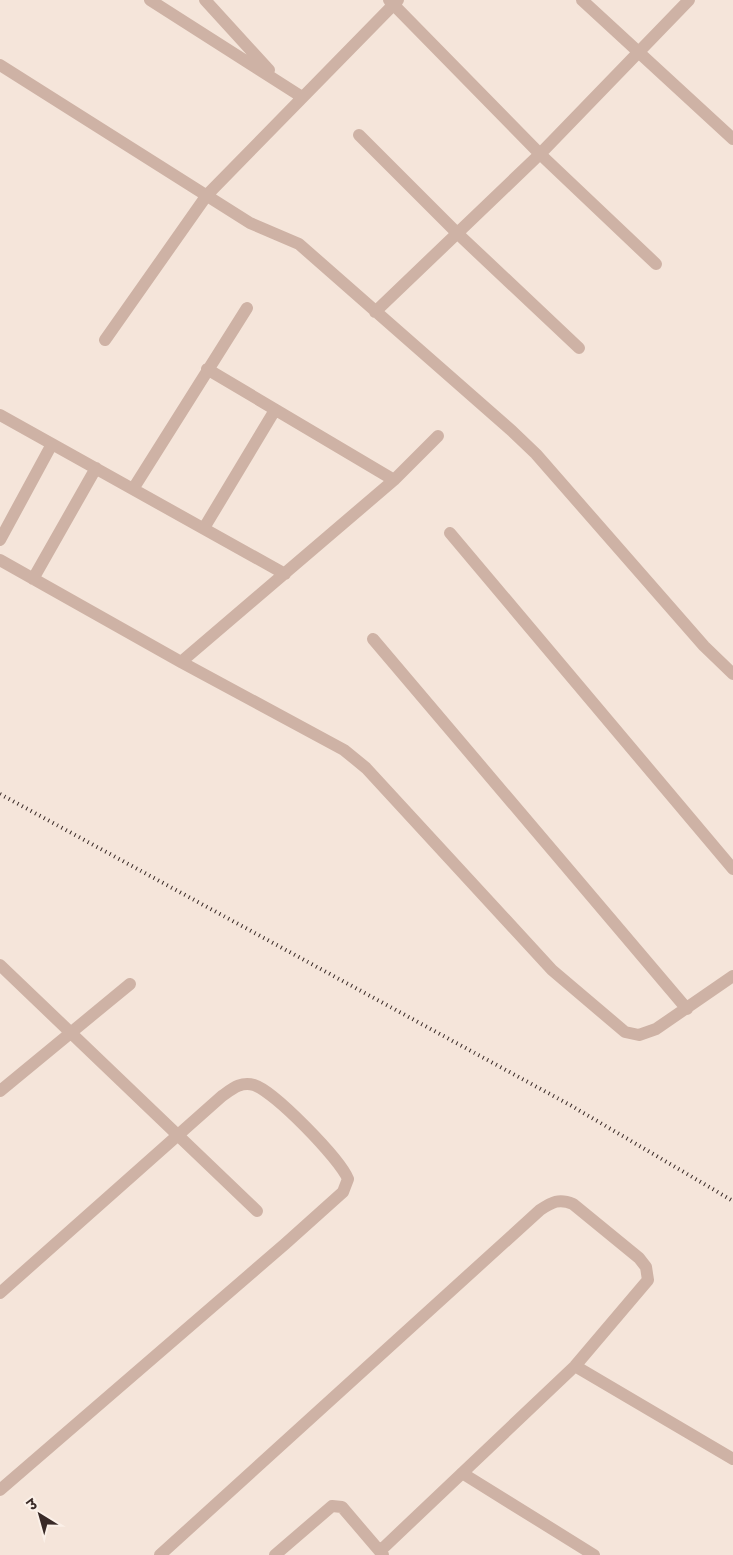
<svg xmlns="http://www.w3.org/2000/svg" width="733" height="1555" font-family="Poppins,'Noto Sans Devanagari',sans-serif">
<rect width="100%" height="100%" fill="#f5e5da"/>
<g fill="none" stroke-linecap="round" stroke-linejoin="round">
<!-- street -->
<path stroke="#ceb2a5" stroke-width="12" d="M150,0L302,97
M205,0L269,70
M389,0L540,154L656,264
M582,0L733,139
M0,65L250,223L299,244L512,431L536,454L704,646L733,674
M359,135L457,233L579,348
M375,312L540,154L689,0
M105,340L207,195L398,0
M207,369L394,480
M0,415L285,574
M133,489L247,308
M204,528L275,410
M450,533L733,869
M0,540L52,444
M0,560L181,662L344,750L366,768L552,970L625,1032L639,1035L656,1029L733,976
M33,579L96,468
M373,639L687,1009
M181,662L394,480L438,436
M0,965L257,1211
M0,1091L130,984
M0,1293L222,1096C232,1089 241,1081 254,1085C274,1091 340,1159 348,1179L343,1192L285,1244L0,1490
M575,1366L733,1459
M462,1473L594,1555
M160,1555L540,1210C552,1202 559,1198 573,1204L639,1258L646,1267L648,1280L575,1366L380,1551
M275,1555L332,1506L342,1507L383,1555"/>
<!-- rail -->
<path stroke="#392a27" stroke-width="4" stroke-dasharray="1 4" stroke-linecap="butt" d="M0,794L570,1105L733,1201"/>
</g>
<!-- north arrow -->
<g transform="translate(40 1515) rotate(323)" stroke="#fbf0e8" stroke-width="4" paint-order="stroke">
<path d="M0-4L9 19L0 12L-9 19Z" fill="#392a27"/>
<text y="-8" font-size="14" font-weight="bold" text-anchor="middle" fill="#392a27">उ</text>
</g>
</svg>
